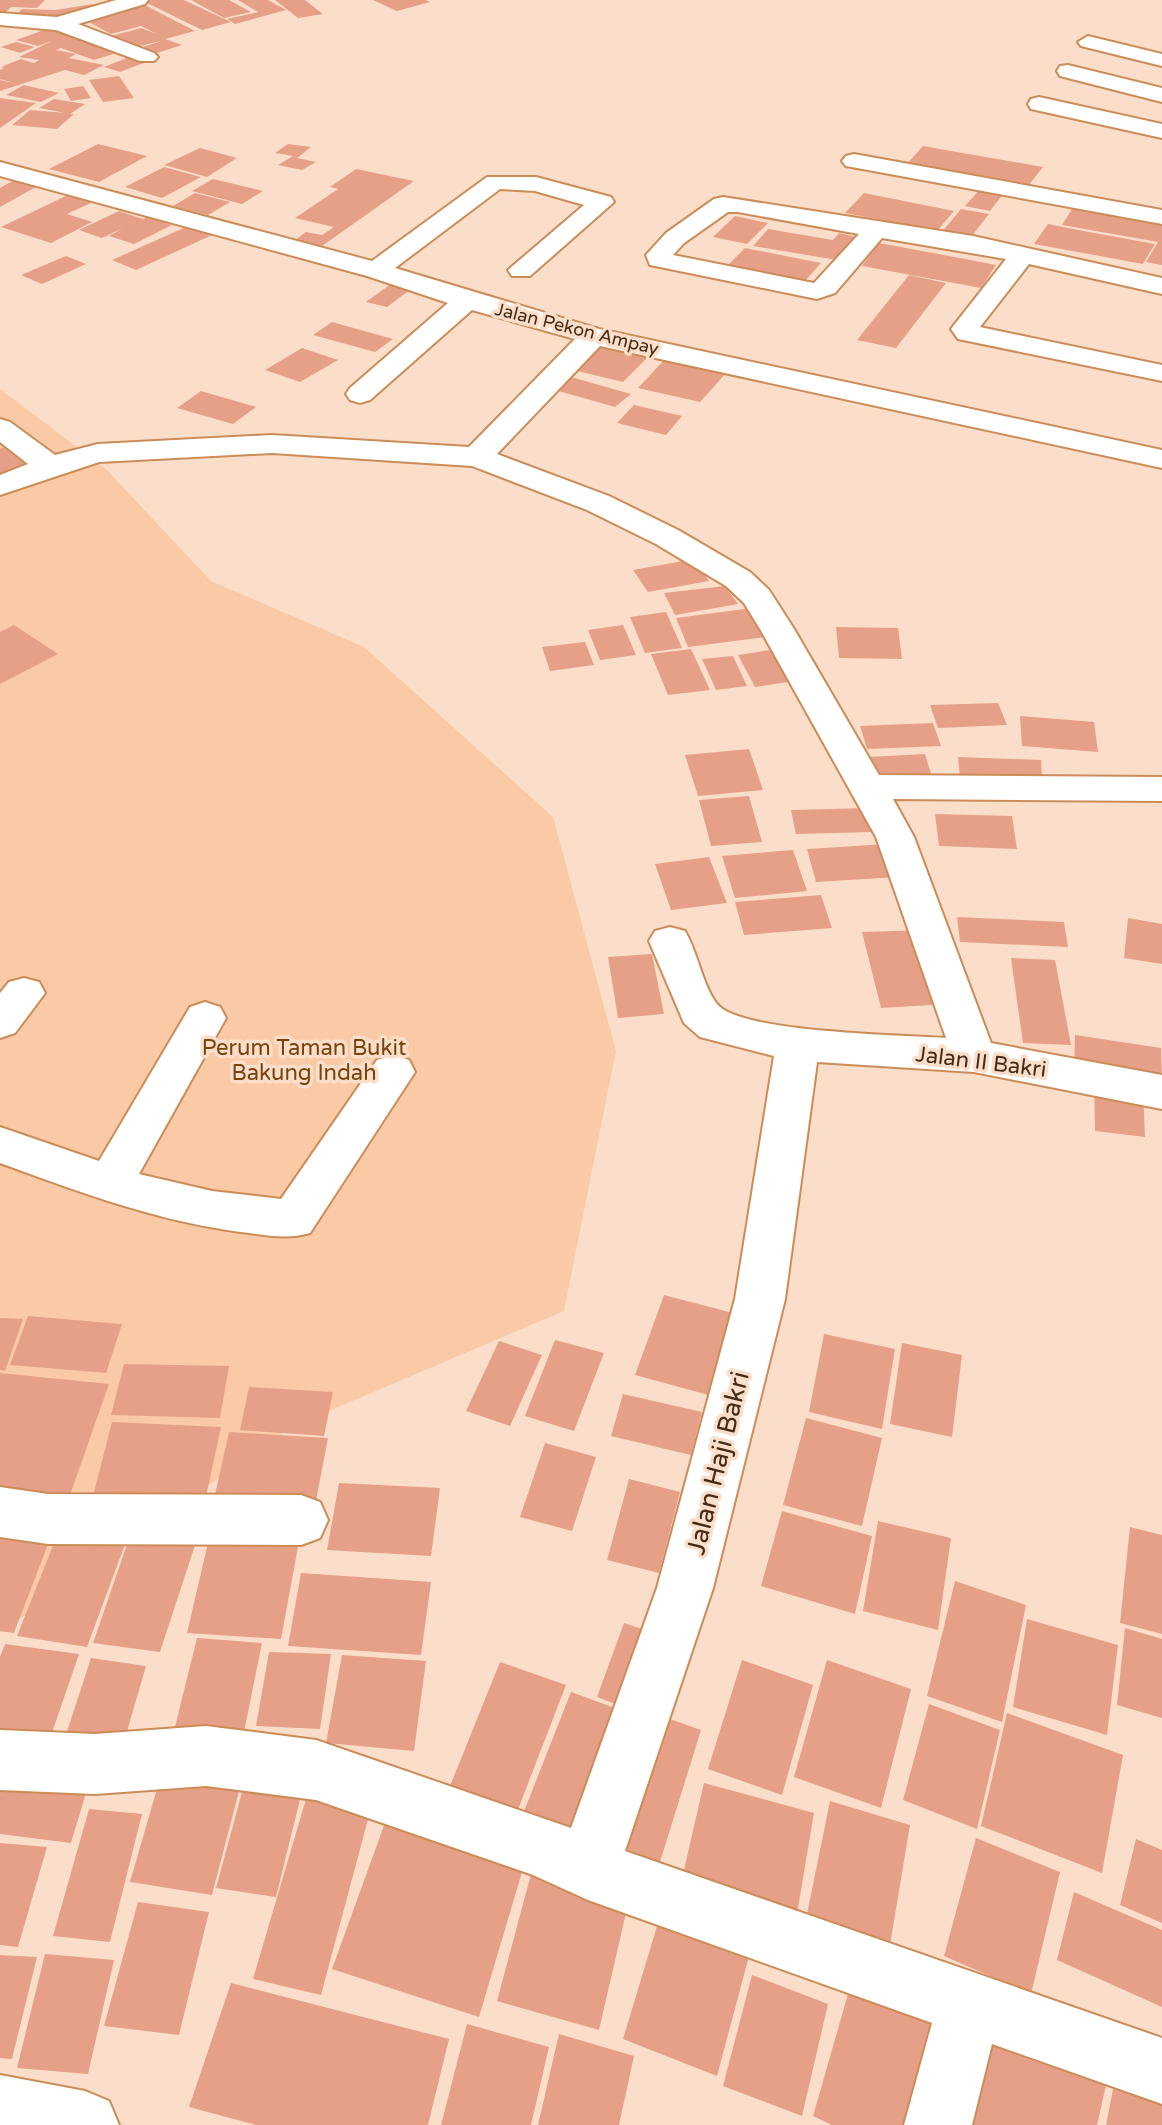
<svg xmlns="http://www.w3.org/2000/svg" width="1162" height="2125" font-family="'Varela Round',sans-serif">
<rect width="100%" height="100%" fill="#fadec9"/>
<!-- green -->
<path fill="#facaa6" d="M0,389L106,469L211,581L364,647L553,817L616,1051L564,1311L291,1427L0,1633Z"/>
<!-- building -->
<path fill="#e7a088" d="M0,0H45L37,8L11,7L0,18Z
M152,0H184L231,22L202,30L145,2Z
M191,0H229L251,12L224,18Z
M238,0H268L286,10L235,24L227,19L258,12Z
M275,0H305L323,14L298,18Z
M373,0H426L430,2L397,11Z
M93,4L83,14L46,20L13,18L22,9L56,10Z
M143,4L195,31L165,39L182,45L154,54L140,48L161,41L136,47L111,36L141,28L157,34L141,26L111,34L83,19Z
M47,29L86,40L123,51L94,60L61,48L56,50L76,54L69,58L104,65L84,75L65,70L0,91V80L14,83L0,79V70L4,68L1,67L21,59L34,63L39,60L19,57L52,41L38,46L16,40Z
M16,42L35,47L20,53L1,47Z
M129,57L146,62L120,72L104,67Z
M119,76L134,98L103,102L89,80Z
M24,85L59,93L41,102L6,95Z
M83,86L91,98L71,101L64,89Z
M0,98L36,103L0,128Z
M54,99L85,104L70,114H74L57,129L12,125L30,110L66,113L39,108Z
M98,144L147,156L99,182L49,169Z
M288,144L311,147L297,158L316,162L302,170L278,165L293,156L275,153Z
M923,146L1043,167L1028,186L907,164Z
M200,148L237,158L207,177L164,165Z
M164,167L201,177L162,198L125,187Z
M356,169L414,181L322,246L295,240L306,232L322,235L334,227L295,218L338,189L330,187Z
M21,176L45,182L0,207V188Z
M213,179L263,191L242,204L192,191Z
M980,189L1004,193L990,211L965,206Z
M72,193L95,201L67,214L92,222L51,243L1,227Z
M195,193L230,202L208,215L173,206Z
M864,193L954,211L937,231L845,213Z
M1074,206L1162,222V265L1146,262L1158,242L1062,225Z
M961,209L989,214L971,237L942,232Z
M119,211L143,219L147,217L172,225L134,244L109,236L123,228L102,238L79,230Z
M735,216L768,223L747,244L713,237Z
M1048,224L1078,230L1155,244L1143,264L1034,244Z
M188,226L212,235L136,270L112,260Z
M768,229L833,240L839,233L856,237L837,260L753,246Z
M879,243L960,258L996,265L981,288L862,266Z
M745,248L821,263L804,282L727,266Z
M66,256L86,264L42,284L21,275Z
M909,275L946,283L896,348L857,340Z
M395,281L415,286L387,307L366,302Z
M332,322L393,339L375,352L313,335Z
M599,341L652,353L623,382L569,369Z
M302,348L338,360L300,382L265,370Z
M667,357L728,371L700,402L638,388Z
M571,377L631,394L615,407L555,390Z
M201,391L256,407L233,424L177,408Z
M634,405L682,416L666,435L617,423Z
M10,445L35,466L0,478V449Z
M694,559L709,581L648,592L633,570Z
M725,586L738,604L675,615L664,593Z
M760,607L774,636L688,647L676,618Z
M666,612L682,648L645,653L630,617Z
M14,625L58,654L0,684V632Z
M623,625L636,655L600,660L588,630Z
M836,627L898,628L902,659L839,658Z
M585,642L594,665L550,671L542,647Z
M784,648L801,680L755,687L738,655Z
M691,649L710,690L668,695L651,654Z
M733,656L747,686L716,690L702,659Z
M998,703L1007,725L938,728L930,705Z
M1020,716L1094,722L1098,752L1022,746Z
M933,723L941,746L867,749L860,726Z
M749,749L763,790L698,796L685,755Z
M925,754L933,780H883L869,757Z
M958,757L1041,760L1042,778L960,777Z
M749,796L762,842L711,846L699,800Z
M867,808L873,832L796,834L791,810Z
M935,814L1012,816L1017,849L939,846Z
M887,844L898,877L816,882L807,849Z
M793,850L807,891L735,898L722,856Z
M709,857L727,903L671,910L655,864Z
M821,895L832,928L744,935L735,902Z
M957,917L1064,922L1068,947L960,942Z
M1128,918L1162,924V964L1124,958Z
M926,930L948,1004L881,1008L862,932Z
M652,954L664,1014L618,1018L608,957Z
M1011,958L1055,960L1071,1045L1023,1043Z
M1075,1035L1161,1048L1162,1086L1074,1073Z
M1094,1083L1143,1089L1145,1137L1095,1131Z
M664,1295L752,1318L727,1400L635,1375Z
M28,1316L122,1324L106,1373L10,1365Z
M0,1318L23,1319L5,1371L0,1370Z
M824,1334L895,1349L882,1429L809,1412Z
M555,1340L604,1353L574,1431L525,1416Z
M499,1341L542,1355L510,1426L466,1411Z
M902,1343L962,1355L952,1437L890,1424Z
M124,1364L229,1366L220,1418L111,1415Z
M0,1373L109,1384L63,1515L0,1508Z
M249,1387L333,1392L324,1436L240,1430Z
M623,1394L702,1412L691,1455L611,1436Z
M806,1418L882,1438L862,1526L783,1505Z
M112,1422L221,1427L204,1506L92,1500Z
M229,1432L328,1438L315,1506L214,1499Z
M545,1443L596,1457L572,1531L520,1517Z
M629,1479L680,1492L659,1573L607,1560Z
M339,1483L440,1488L431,1556L327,1550Z
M782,1511L872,1536L855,1614L761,1586Z
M0,1517L55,1526L14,1633L0,1631Z
M878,1521L951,1538L938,1630L863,1611Z
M134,1524L199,1533L160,1652L93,1643Z
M1130,1527L1162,1535V1634L1120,1623Z
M60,1528L127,1539L87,1647L17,1636Z
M211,1530L300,1536L281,1639L187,1633Z
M301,1573L431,1582L421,1655L288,1646Z
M955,1581L1026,1605L1002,1722L927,1696Z
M1027,1619L1118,1645L1107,1735L1013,1707Z
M624,1623L661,1635L636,1712L597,1697Z
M1125,1628L1162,1639V1718L1117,1705Z
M197,1638L262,1643L244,1732L175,1727Z
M5,1644L79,1654L44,1756L0,1749V1657Z
M269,1652L331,1654L320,1729L256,1726Z
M342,1655L426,1661L414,1751L326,1743Z
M91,1658L146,1666L119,1759L61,1750Z
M742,1660L813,1685L782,1795L708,1769Z
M827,1660L911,1689L881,1808L794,1777Z
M500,1662L566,1685L517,1812L450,1786Z
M571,1692L637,1716L591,1847L521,1819Z
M929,1704L1000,1730L977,1829L903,1800Z
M644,1710L701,1730L660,1862L600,1839Z
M1007,1713L1123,1755L1102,1873L981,1826Z
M165,1761L244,1772L212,1895L130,1882Z
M248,1770L305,1779L276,1897L216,1888Z
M0,1779L89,1783L71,1843L0,1834Z
M704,1783L814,1813L796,1920L680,1887Z
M306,1799L370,1812L321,1995L253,1979Z
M830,1801L910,1825L889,1951L805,1924Z
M89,1809L142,1814L110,1942L53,1936Z
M386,1820L525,1862L479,2017L332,1969Z
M976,1838L1060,1872L1031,1994L944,1956Z
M1136,1839L1162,1850V1923L1120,1905Z
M0,1843L47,1847L18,1947L0,1945Z
M531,1874L629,1900L599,2030L497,2001Z
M1074,1892L1162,1930V2007L1057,1960Z
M138,1902L209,1912L179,2035L104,2026Z
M658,1923L749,1956L717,2076L623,2039Z
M45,1954L114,1960L88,2074L17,2068Z
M0,1955L37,1957L12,2059L0,2058Z
M752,1975L828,2004L802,2116L723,2086Z
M852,1980L950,2023L924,2125H832L813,2116Z
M231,1983L449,2039L428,2125H256L189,2107Z
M986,2023L1107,2081L1097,2125H958Z
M467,2024L549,2047L531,2125H441Z
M559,2034L634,2056L619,2125H538Z
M1116,2074L1162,2093V2125H1106Z"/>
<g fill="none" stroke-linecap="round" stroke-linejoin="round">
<!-- minor casing -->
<g stroke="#cc8c57" stroke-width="4">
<path id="minor" d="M116,0H148L145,4L78,24L154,53L158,57L154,61H140L56,30L0,25V13L57,17Z
M1088,36L1162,54V66L1081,46L1078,42Z
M1068,65L1162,88V102L1060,76L1057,71L1060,66Z
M1039,97L1162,124V138L1031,109L1028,104L1031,99Z
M854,154L1162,210V224L846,166L842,161L846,156Z
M0,162L372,261L487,177H536L611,197L614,202L530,276H512L508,270L584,205L535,191L500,189L395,268L599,329L1162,450V468L600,346L497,454L609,496L678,530L750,572L769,590L794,629L879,775L1162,777V801L893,799L914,837L991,1043L1162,1075V1109L974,1072L817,1062L785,1299L713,1588L625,1851L1162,2038V2104L992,2044L972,2125H904L932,2023L588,1900L533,1875L316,1800L206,1786L95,1794L0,1790V1730L95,1734L206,1726L316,1740L571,1828L657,1588L735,1299L774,1056L700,1037L684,1023L649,941L655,931L670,927L685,931C698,953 702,984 717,1004C740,1033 904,1035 946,1038L876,837L760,629L744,603L726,586L656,544L587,510L472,466L272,453L99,462L0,495V475L28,464L0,442V419L10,422L55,455L98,444L272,435L469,447L575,339L472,310L370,400L360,403L350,400L346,394L350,388L448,303L367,276L0,176Z
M723,197L973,236L1162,278V294L1029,264L980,327L1162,365V381L958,339L951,329L1006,259L882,238L835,293L817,299L650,265L646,255L666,233L714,199ZM728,212H738L859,234L814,283L673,255L684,243Z
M24,978L39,982L45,993L15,1033L0,1038V993L9,982Z
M205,1002L220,1007L226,1018L139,1174L212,1191L281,1199L377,1060L393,1055L409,1060L415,1072L310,1233C289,1239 271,1236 249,1233C162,1223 82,1193 0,1163V1127L99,1161L190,1007Z
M0,1487L48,1494L301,1495L320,1502L328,1520L320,1538L301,1545L48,1544L0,1537Z
M0,2075L85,2091L109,2101L119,2125H0Z"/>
</g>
<!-- minor -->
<use href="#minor" fill="#fff" fill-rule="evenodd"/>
</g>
<g text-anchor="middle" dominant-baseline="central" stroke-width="7" stroke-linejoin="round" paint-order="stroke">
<!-- far-street labels -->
<g font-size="18" fill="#462c16" stroke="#fadec9">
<text transform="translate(577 329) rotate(14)">Jalan Pekon Ampay</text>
</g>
<!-- park labels -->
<g font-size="22" fill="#79430c" stroke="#fadec9">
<text x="304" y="1048">Perum Taman Bukit<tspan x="304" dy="25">Bakung Indah</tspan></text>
</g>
<!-- street labels -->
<g font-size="22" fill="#462c16" stroke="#fadec9">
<text transform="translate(981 1062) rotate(7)">Jalan II Bakri</text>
</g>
<!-- near-street labels -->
<g font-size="26" fill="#462c16" stroke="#fadec9">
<text transform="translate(718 1463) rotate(-76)">Jalan Haji Bakri</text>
</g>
</g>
</svg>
